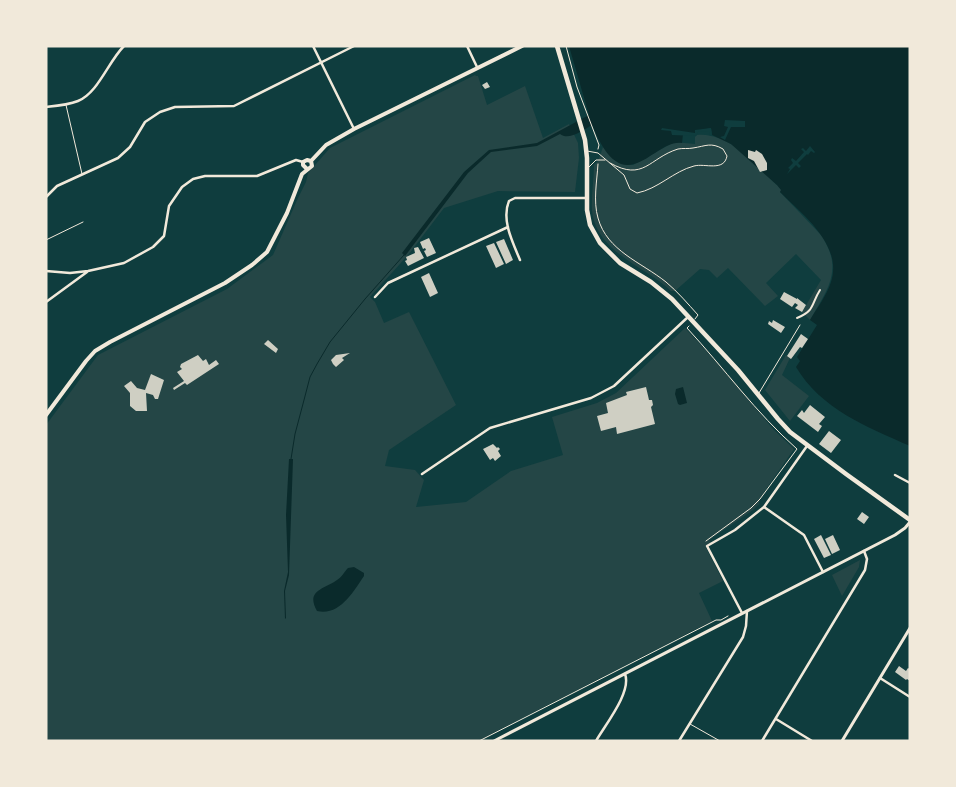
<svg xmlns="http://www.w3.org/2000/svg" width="956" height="787" font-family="Signika,sans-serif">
<rect width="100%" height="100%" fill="#0f3d3e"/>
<!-- green -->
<path fill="#244646" d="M475,75L476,76H478L487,105L525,86L543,138L569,124L578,143L579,158L575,192L498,191L444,208L409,254L370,297L375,302L384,323L409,312L456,405L389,450L385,466L415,470L424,480L416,507L466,502L511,471L563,455L552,417L597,403L616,393L685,328L717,362L773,429L794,449L760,498L759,504L753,510L709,540L711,543L705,546L723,581L699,593L712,621L478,741H46V425L98,355L227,289L273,255L298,198L306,182L308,173L330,148Z
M697,135C730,132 755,165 777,185L782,190L780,192L821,235C844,269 828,289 810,320L802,312L821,280L796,254L766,283L778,296L765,306L728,268L717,278L709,270L700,269L675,291H671C645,266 597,253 592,211C591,196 594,180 594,165L598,161L603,147L619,163L633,165L674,142L695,144V137Z
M786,355L790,358L782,375L809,396L790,421L765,390Z
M860,560L859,567L842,596L832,575Z"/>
<!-- water -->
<path fill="#0a2a2b" d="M569,46H910V446C867,427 821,409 796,367L800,361L797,357L817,325L810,320C817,308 827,295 831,282C843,245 803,215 780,192L781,190L777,185L731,144L712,135L711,128L695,131L696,133L683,134L682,143C672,142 667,146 658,151C650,156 642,162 634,164C612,171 599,141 592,125C583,130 569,141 560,134L537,146L491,152L468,173L405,256L402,253L464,172L489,150L537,143L589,115Z
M683,387L687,403L680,405L678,404L675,394L676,389Z
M289,459H293L289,575L285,591L286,618L285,619L284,591L288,572L286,515Z
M354,567L364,573V576C353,592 340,616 317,611C305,590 325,589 337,580C342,577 344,572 348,568Z"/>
<!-- pier -->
<path fill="#0f3d3e" d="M725,120L745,121V127H731L725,140L720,137L724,136L728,127L724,126Z
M662,128L695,133V130L711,128L712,135L710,136L709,131L698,132L696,136L672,135L671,131L661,130Z
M810,146L815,152L814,153L811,151L808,155L807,154L798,163L801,166L799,168L796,165L787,174L790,169L788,168L793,163L791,160L792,158L796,161L804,152L801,149L803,148L806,151Z"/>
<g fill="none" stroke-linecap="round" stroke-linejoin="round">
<!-- stream -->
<path stroke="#0a2a2b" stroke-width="1" d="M291,459L295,434L304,400L310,377L317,364L330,342L365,299L404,255"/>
</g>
<!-- building -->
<path fill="#cfcfc3" d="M487,82L490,87L485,89L482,85Z
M748,150L755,152L756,150L762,154L767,163V170L760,172L754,161L748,158Z
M429,238L436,253L427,257L424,251L426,250L425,248L423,249L420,242Z
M504,239L513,260L506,264L496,242Z
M494,243L504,264L496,268L486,246Z
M418,247L424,258L408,266L405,261L407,260L406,257L415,253L414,248Z
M429,273L438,293L430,297L421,277Z
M784,292L797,299V298L806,305L802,312L795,308L798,305L795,303L792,307L780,299Z
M773,320L785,327L781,333L768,324L769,321L772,323Z
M801,334L808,339L802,348L800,347L791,359L787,356Z
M268,340L278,349L276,353L264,344Z
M350,353L342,358L344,360L336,367L333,364L331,360L336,355Z
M198,355L203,361L206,359L209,365L216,360L219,364L187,385L185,383L174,390L173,388L184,381L177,372L182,369L180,367L181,364Z
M151,374L164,380L158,399H155L153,395L146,393L147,411H136L130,406V393L124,386L131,381L137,388L145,390Z
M646,387L649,400H652L653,405L651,407L655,424L617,434L616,427L601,431L597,416L608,413L606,403L627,395L626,392Z
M810,405L825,417L819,424L822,426L818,432L797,416L802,410L804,413Z
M829,431L841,440L831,453L819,444Z
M493,444L497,448L498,447L500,449L498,451L501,456L495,461L493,458L490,460L483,449Z
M862,512L869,517L864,524L857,519Z
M821,535L831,555L824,558L814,539Z
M833,535L840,550L832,554L825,539Z
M899,666L906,671L908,668L910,669V681L907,679L906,680L895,672Z"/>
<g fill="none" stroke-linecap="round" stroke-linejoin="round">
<!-- path -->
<path stroke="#f1e9da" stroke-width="1" d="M566,46L577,87L599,145L598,149
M598,164C597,181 593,201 598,218C607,251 641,262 666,282C678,292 688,304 698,315L695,319
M689,326L687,328C724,368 756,413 797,449L760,499L751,508L706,541
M479,741L716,620H721L728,616"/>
<!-- service -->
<path stroke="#f1e9da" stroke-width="1" d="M66,105L82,174
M587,151L598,153L624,175L630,189L637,193C658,189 674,171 694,166C705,163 724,172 727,156L723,149C711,142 706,146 693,148C688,149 683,148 678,149C649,158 644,182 610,163
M589,167L596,160H605
M46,240L83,222
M759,393L800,325
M690,724L720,741"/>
<!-- pedestrian -->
<path stroke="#f1e9da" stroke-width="2" d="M797,318C815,311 811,304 820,290"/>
<!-- minor -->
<path stroke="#f1e9da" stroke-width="2.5" d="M313,46L354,129
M467,46L477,67
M46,107C56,106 68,105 78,101C98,93 108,62 124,46
M46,197L57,186L118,158L130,147L145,122L160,112L175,107L234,106L354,46
M520,260C513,243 501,220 509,201L515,198H586
M46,271L70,273L88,271L124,263L153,247L164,236L169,206L182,187L193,179L205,176H257L296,160L303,162
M375,297L388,283L508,227
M46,302L87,272
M422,474L490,428L591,398L614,386L688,317
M895,475L910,483
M764,507L804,535L823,572
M742,613L707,546L735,530L764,507L807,446
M880,678L910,697
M776,719L812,741
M596,741C605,725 632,692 625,674
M679,741L743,637L746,626L747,611
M762,741L865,570L867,559L864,551"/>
<!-- tertiary -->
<path stroke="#f1e9da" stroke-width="3" d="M494,741L895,535L905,528L910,522
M842,741L910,628"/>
<!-- secondary -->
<path stroke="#f1e9da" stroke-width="4" d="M311,161L326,145L354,129L522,46
M46,415L86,361L95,351L110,342L225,283L252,265L267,252L287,213L302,174L312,166L311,161L307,160L303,162V165L307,169"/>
<!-- primary -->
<path stroke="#f1e9da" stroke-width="4.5" d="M557,46L585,140L587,158V210L590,225L600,243L620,263L651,282L672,299L738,370L778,419L790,432L846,474L910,520"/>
</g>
<!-- border -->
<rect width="956" height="787" fill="none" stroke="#f1e9da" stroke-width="95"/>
</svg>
